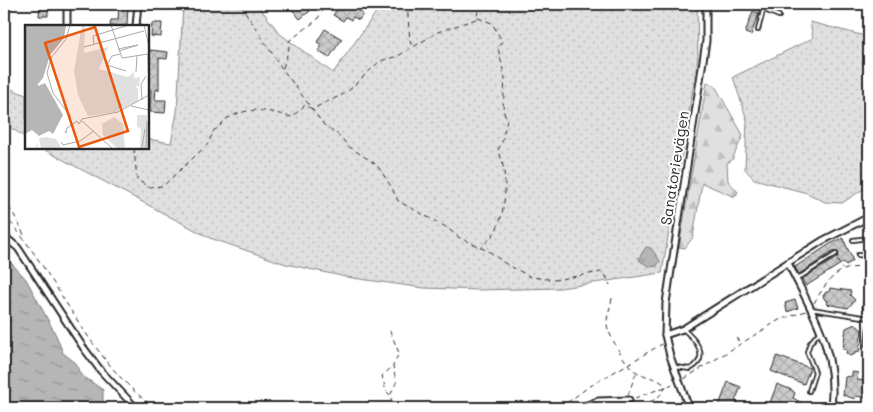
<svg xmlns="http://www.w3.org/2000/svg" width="873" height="412" viewBox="0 0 873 412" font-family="Mali,sans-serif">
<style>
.grass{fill:url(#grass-dots);stroke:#868686}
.forest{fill:url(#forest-firs);stroke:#868686}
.water{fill:url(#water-ripples);stroke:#7e7e7e}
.building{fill:url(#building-cross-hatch);stroke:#2b2b2b}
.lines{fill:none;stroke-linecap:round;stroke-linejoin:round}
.lane-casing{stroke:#2b2b2b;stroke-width:6}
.street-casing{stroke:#2b2b2b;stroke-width:9}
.path{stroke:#2b2b2b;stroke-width:1;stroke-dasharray:5 4;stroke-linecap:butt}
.lane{stroke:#fff;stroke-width:2.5}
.street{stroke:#fff;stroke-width:5}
.labels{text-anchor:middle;stroke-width:4;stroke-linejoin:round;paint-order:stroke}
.street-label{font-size:15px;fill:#2b2b2b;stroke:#fff}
.inset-road{fill:none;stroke:#aaa;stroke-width:1}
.view{fill:#e8590c;fill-opacity:0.15;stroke:#e8590c;stroke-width:2.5}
.inset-edge{fill:none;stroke:#2b2b2b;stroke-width:2.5}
</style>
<defs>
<pattern id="grass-dots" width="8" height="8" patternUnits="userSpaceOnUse" patternTransform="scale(1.25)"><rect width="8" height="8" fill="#e0e0e0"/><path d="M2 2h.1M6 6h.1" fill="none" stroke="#c0c0c0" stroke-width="1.8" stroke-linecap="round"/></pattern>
<pattern id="forest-firs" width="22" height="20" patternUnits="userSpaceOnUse" patternTransform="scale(1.25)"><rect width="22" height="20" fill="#e0e0e0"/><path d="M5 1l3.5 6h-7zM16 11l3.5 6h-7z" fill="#c0c0c0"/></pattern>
<pattern id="water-ripples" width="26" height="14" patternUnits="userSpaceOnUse" patternTransform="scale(1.25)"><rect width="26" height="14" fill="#b6b6b6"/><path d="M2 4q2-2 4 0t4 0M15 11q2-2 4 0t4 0" fill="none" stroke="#949494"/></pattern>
<pattern id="building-cross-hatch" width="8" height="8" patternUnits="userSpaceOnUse" patternTransform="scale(1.25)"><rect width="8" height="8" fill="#cbcbcb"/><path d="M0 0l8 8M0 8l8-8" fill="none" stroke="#aeaeae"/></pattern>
</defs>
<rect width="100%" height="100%" fill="#fff"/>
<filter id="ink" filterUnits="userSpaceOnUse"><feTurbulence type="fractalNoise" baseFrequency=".02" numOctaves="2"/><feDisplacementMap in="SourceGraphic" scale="10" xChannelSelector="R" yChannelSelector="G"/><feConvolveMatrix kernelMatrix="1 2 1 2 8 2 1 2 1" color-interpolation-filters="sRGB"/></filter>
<g filter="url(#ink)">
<g class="grass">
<polygon points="183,4 257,4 280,34 333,73 382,4 697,4 698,58 662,273 560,288 478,290 424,288 346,277 286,264 210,238 41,148 148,148 148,139 171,143 177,112"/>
<polygon points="810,22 869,37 869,190 862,190 842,203 825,202 807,193 754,179 745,169 747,120 733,77 813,38"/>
<polygon points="4,86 26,95 26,138 4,123"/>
</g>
<polygon class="forest" points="707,82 715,86 743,135 732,160 727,163 728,181 738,192 735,197 702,183 693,237 685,248 679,247"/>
<g class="water">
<polygon points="646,247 651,248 660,261 657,266 651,267 640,261 639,258"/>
<polygon points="4,255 26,279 56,335 63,353 76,363 80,374 103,390 103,403 109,408 4,408"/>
</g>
<g class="building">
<polygon points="40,4 48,4 48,16 39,16"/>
<polygon points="119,4 128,4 127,26 110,26 111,20 118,20"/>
<polygon points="297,4 304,4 310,11 300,19 291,8"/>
<polygon points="341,4 348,4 363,14 359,20 353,17 351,20 346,17 343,21 333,15"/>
<polygon points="753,11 759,13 751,35 745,33"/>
<polygon points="152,23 162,23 161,37 151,36"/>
<polygon points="325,29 342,39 329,58 318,51 322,45 317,42"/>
<polygon points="150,50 168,52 167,59 159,58 159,90 156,89 155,100 166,100 165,113 150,112 151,90 148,89 148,78"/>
<polygon points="843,238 853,261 846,265 844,262 806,286 802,279 838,257 839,253 834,251 799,274 795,267 830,244"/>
<polygon points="866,279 869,280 869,310 862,309"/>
<polygon points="830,288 851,291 850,295 855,300 848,308 827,304 828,301 825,300 823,296 826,292 829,292"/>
<polygon points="795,300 798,308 787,312 785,303"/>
<polygon points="855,324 862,330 859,352 855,351 855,354 850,356 846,353 847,350 843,349 846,328"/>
<polygon points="777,356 810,368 804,384 771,371"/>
<polygon points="852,372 858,373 857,380 869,381 869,398 856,396 855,399 843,395 845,377 852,376"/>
<polygon points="728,382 741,387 735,401 738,402 736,408 718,408"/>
<polygon points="777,384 792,390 795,393 793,398 811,408 768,408"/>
</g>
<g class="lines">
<defs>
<g id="lane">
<polyline points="750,4 779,16"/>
<polyline points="758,30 763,11"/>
<polyline points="853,240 869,238"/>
<polyline points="858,255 869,256"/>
<polyline points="797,279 836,254"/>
<polyline points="811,309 869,318"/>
<polyline points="869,327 867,345 869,348"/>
<path d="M 676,367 L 690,369 C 711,358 696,340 683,329"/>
<polyline points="809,391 815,372 807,352 810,343 821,330"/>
<polyline points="832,402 849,408"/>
</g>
<g id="street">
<polyline points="706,4 706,41 666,303 665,335 683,329 822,241 869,217"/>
<polyline points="67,26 67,4"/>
<polyline points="136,26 138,4"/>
<polyline points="4,236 18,248 83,347 101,371 136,408"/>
<path d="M 788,263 C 812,312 838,350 831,408"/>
<polyline points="665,335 670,356 689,408"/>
<polyline points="579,408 598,401 629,400"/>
</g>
</defs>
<use href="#lane" class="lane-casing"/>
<use href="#street" class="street-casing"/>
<g class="path">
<polyline points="240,4 281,67 324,125 340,136 348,146 377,165 392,188 398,201 446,227 460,238 490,252 506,264 531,277 555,280 601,272 605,274 610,285"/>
<polyline points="407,4 410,41 412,47"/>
<path d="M 478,18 L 492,23 L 502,41 L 498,48 L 505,78 L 503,110 L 507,119 L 502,142 L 498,150 C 508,171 507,207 497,228 C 494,236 487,241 482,247"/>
<polyline points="283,68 289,48 289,41 317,20 323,10 321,4"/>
<path d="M 134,148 L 137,180 L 149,187 L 163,186 L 208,144 L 214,130 C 221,128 222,121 228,118 C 253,105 266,111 292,117 L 305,105 L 312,109 L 346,93 L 380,61 L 398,56 L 438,32 L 476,19 L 480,4"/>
<polyline points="4,199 17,220 24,235"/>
<path d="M 4,215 C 59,276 86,358 155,408"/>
<polyline points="837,260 842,269"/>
<path d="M 612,298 C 611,307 606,316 607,325 C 608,334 627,367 635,371 C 646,378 657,377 666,386 C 662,398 645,407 633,405"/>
<path d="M 814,303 C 829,278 838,264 869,268"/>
<path d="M 390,331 L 399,353 L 393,366 C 396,387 400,374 390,396 L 395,408"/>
<polyline points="736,337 740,344"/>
<polyline points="684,379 779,320 806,311"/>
<polyline points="390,395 386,391 382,376 393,366"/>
<polyline points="628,395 636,373"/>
<polyline points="635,398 673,384"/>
<polyline points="560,408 587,388 662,344"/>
</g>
<use href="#lane" class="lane"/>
<use href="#street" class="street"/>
</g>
</g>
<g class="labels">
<g class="street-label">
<text transform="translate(675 168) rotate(-81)" y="5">Sanatorievägen</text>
</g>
</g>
<g transform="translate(25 25)">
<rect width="124" height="124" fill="#fff"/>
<path d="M 57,0 L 60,0 L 59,28 L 83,22 L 74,44 L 103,52 L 109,47 L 109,53 L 115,52 L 114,61 L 110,61 L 113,64 L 113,76 L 90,87 L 63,91 L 53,70 L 49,46 ZM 89,92 L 98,99 L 100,124 L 93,124 L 78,110 L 77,99 Z" fill="#e0e0e0"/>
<path d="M 21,112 L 31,114 L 37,124 L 10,124 L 13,117 L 12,123 L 16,123 L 14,113 Z" fill="#e0e0e0"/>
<path d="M 112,90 L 122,90 L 124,124 L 115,123 L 116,103 L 112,102 Z" fill="#e0e0e0"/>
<path d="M 0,0 L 41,0 L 39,13 L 25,30 L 18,53 L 13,59 L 13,61 L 20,58 L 38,90 L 28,109 L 24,106 L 14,111 L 7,105 L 0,109 Z" fill="#b6b6b6"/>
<path class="inset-road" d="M 45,0 L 41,14 L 26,33 L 22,48 L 28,68 L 46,92M 86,0 L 97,33 L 123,29M 119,0 L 124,21M 69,19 L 68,11 L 104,0M 59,22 L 119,6M 93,24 L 113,20 L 94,26M 95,29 L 87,31 L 82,40 L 101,46M 123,30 L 124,66M 111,47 L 112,31M 117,75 L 116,59 L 121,51M 106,81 L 124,85M 52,96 L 54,99 L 57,94 L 93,87 L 124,70M 57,96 L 88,124M 40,106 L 41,108 L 42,103 L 52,96M 36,117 L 38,120 L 55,116 L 69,106M 117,122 L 120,104M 121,122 L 122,96"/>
<path class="view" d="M 70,2 L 103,106 L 54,122 L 20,18 Z"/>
<rect width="124" height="124" class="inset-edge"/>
</g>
<rect width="873" height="412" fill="none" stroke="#fff" stroke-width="20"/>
<rect x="10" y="10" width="853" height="392" fill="none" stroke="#2b2b2b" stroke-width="2" filter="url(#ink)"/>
</svg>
